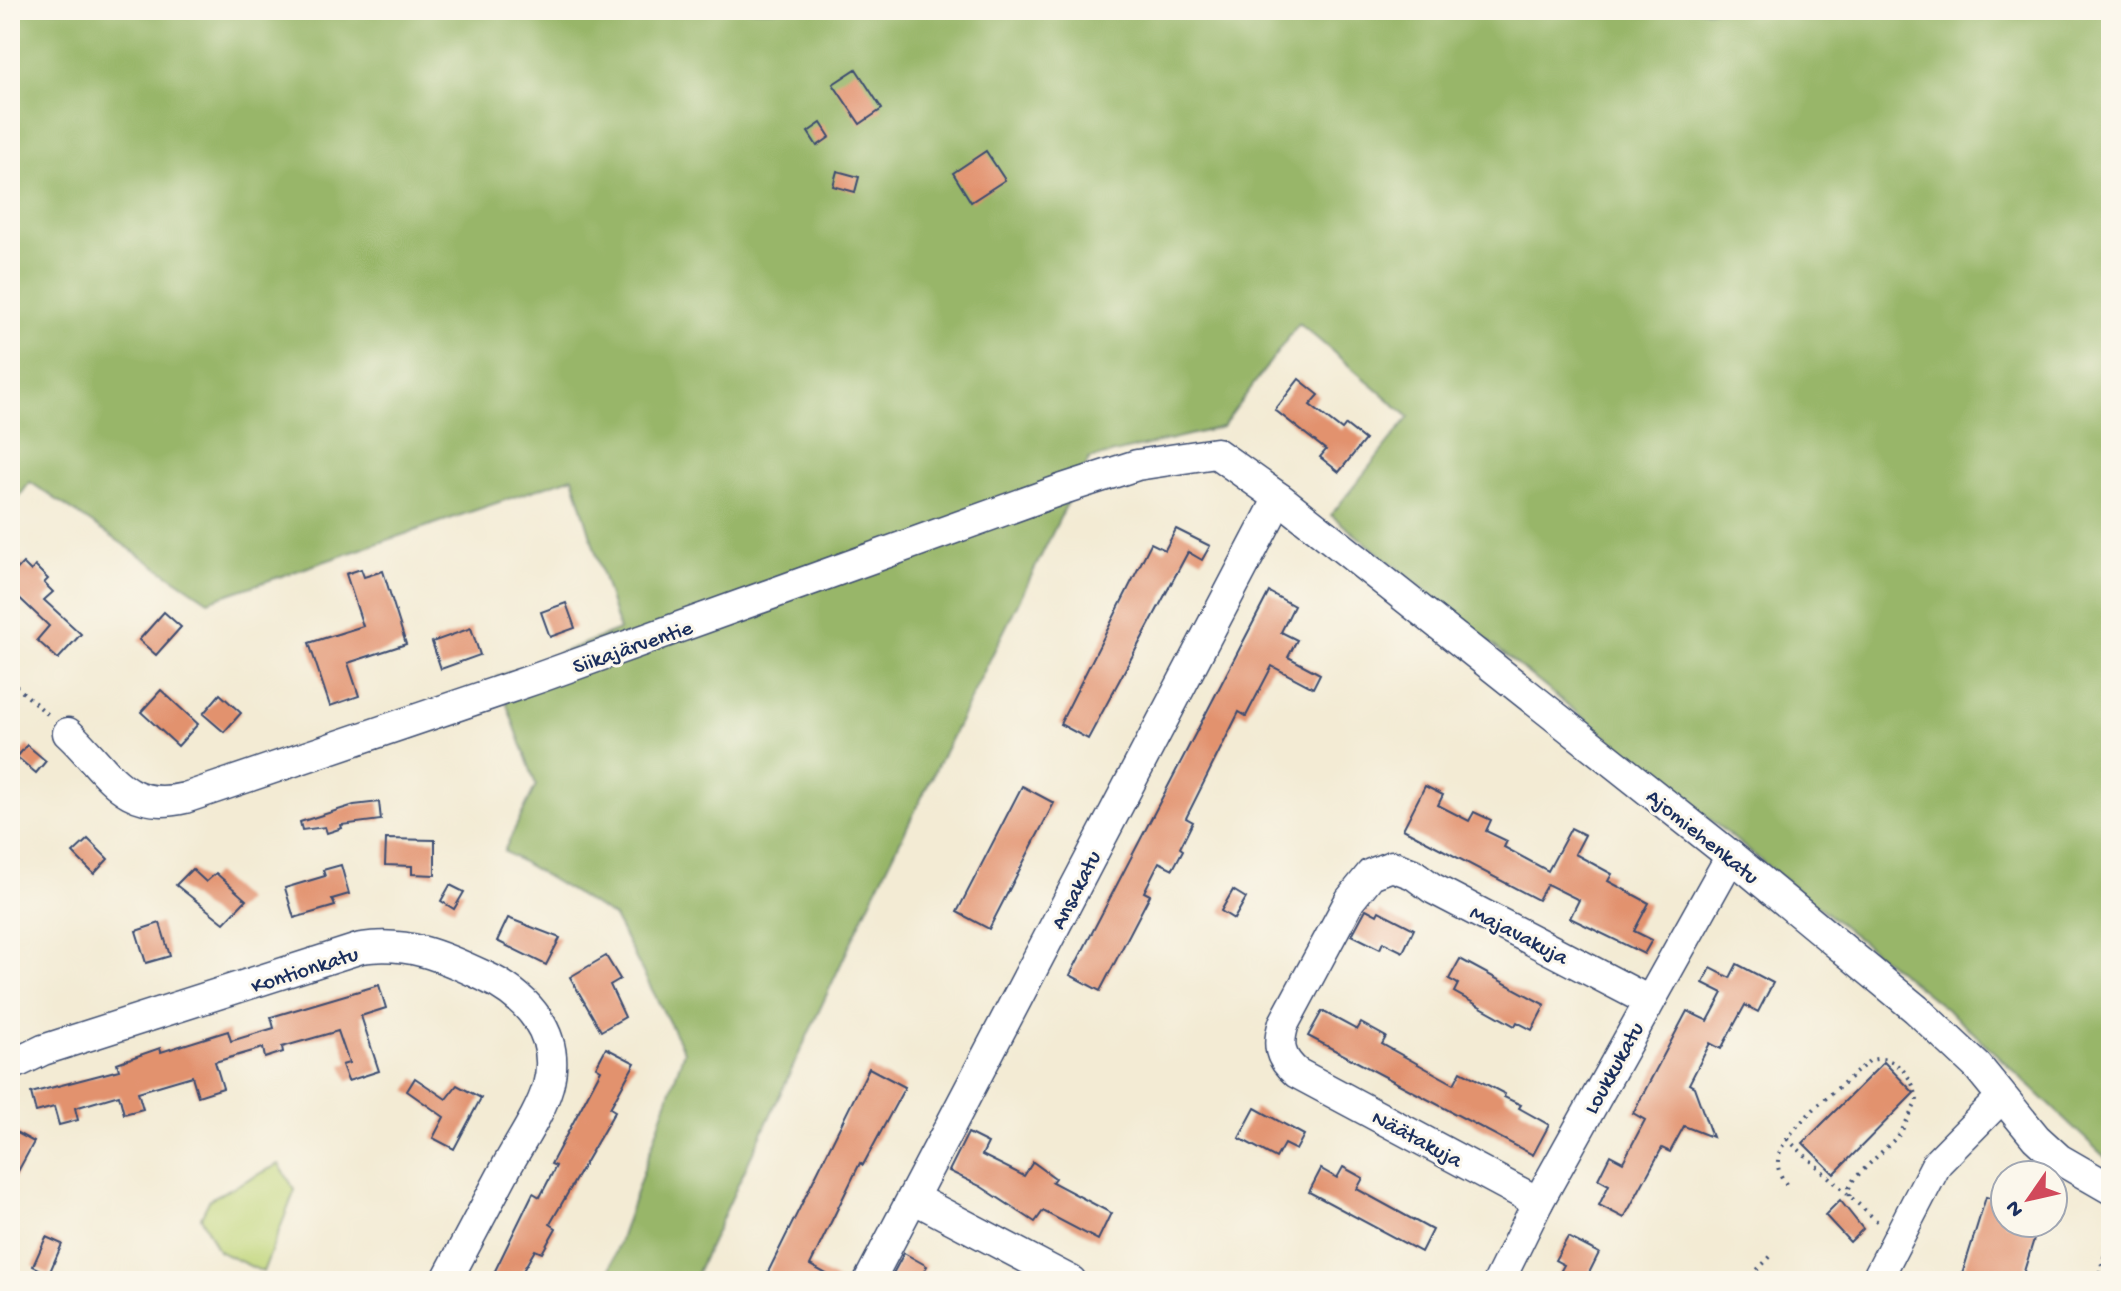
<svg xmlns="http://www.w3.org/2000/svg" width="2121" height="1291" viewBox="0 0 2121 1291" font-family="'Gochi Hand',sans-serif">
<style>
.green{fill:#c0d579;stroke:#6e826c;stroke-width:2}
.forest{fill:#98b669;stroke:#5a7264;stroke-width:2}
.building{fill:#e2926e}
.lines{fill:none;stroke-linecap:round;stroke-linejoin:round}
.minor-casing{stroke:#3b4b70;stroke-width:33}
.path{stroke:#3b4b70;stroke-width:4;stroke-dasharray:2 6;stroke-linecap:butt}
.minor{stroke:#fff;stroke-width:30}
.labels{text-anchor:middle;stroke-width:6;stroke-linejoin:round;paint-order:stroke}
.street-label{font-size:22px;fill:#1b2f5e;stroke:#fbf7ec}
</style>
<rect width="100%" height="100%" fill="#fbf7ec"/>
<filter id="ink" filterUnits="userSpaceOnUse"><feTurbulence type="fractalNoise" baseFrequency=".0125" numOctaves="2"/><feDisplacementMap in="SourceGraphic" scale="16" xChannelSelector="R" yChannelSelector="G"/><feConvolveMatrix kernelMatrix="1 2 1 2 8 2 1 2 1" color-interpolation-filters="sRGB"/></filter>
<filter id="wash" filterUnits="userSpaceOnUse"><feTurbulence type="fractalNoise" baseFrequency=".006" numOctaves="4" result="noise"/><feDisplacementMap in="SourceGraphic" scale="32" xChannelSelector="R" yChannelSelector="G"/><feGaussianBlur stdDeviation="1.8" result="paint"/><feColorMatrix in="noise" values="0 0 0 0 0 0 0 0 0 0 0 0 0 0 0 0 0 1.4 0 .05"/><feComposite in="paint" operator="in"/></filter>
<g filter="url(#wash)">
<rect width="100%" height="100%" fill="#f3ebd4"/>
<polygon class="green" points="279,1164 295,1190 263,1272 218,1251 201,1217 210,1199"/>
<polygon class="forest" points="10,10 2111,10 2111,1163 1962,1022 1331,515 1409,417 1299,323 1222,427 1089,459 868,906 693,1281 606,1281 684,1051 614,917 504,851 536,785 497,677 619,630 573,477 208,601 30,482 10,509"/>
<g id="blocks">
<g class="building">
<polygon points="856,69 882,109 860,124 833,84"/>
<polygon points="821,123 830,137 817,146 808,132"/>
<polygon points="986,151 1005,180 971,202 953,173"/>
<polygon points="837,171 859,177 855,192 833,186"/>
<polygon points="1299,379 1319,395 1310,405 1342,430 1346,425 1365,440 1339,472 1320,457 1326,450 1275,410"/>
<polygon points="1176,529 1210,546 1202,560 1188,552 1088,739 1060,724 1151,543 1165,550"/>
<polygon points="23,563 31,571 35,566 48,579 44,583 53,592 44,600 81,634 58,659 37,640 49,626 10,589 10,577"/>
<polygon points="361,569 364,577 383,571 406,644 348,663 359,696 330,706 309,643 363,626 346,574"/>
<polygon points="1269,592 1294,606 1281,632 1297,640 1288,657 1320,674 1313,688 1272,666 1246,716 1239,712 1186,818 1193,822 1180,848 1183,850 1173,869 1159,862 1144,892 1150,895 1100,991 1070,975"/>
<polygon points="566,603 575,628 550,637 541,612"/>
<polygon points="164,612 181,627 156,655 139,640"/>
<polygon points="471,628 480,655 441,669 432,642"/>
<polygon points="161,690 198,724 178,746 141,712"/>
<polygon points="220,694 241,713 224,732 203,714"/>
<polygon points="27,745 46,761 36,773 17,757"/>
<polygon points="1022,786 1054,803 989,929 957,912"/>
<polygon points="1425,786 1443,795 1438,805 1469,821 1474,812 1491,820 1486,831 1507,841 1504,847 1548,871 1571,828 1585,835 1575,854 1612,874 1608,881 1649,903 1634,931 1652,940 1644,954 1570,918 1579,900 1547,884 1538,900 1403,829"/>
<polygon points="379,802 381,820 341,825 342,828 327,833 325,827 302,830 300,822 354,805"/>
<polygon points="88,839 108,859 94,874 73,853"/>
<polygon points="386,839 435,840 435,875 412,874 412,866 385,865"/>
<polygon points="341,865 349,894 332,899 335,906 294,918 285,888 325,876 323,870"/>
<polygon points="192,869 206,882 216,873 246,900 224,923 176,885"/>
<polygon points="450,885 464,892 454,909 441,901"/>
<polygon points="1233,890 1246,898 1234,919 1221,911"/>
<polygon points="1366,909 1377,915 1379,911 1414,929 1403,952 1383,942 1380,949 1352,935"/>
<polygon points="508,918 560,938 546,965 497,941"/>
<polygon points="160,923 170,956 146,963 136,931"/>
<polygon points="606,956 620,979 610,985 625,1017 601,1031 570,977"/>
<polygon points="1460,959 1545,1005 1532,1030 1517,1022 1515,1026 1454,992 1458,984 1449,979"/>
<polygon points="1737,964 1773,983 1758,1012 1745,1005 1721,1049 1710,1043 1689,1084 1694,1087 1712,1137 1684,1126 1670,1152 1662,1148 1624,1218 1599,1205 1609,1185 1598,1179 1610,1155 1623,1162 1645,1120 1633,1113 1687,1011 1708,1021 1723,993 1703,983 1711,968 1730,978"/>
<polygon points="379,985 386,1008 361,1016 379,1071 348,1081 342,1065 349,1063 338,1031 282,1047 283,1052 265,1058 263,1048 215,1062 223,1088 198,1096 192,1076 138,1092 143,1109 124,1114 119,1095 75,1108 78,1120 59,1125 54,1107 36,1112 31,1093 119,1070 117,1063 160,1048 161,1052 228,1031 231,1041 274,1028 271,1017"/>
<polygon points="1322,1011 1357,1030 1361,1023 1386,1037 1382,1044 1454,1084 1461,1071 1505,1094 1504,1097 1521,1105 1519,1108 1549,1125 1533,1155 1308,1036"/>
<polygon points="606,1048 635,1063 610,1108 615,1111 550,1224 556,1228 542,1253 535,1250 517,1281 490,1281 533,1193 540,1197 556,1166 551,1164 601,1070 596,1067"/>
<polygon points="1884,1062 1914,1093 1834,1174 1803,1143"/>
<polygon points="869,1068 905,1087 863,1165 860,1163 810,1265 839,1281 776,1281 766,1276"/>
<polygon points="415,1078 446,1099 457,1085 481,1098 454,1149 433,1138 444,1117 407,1091"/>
<polygon points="1255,1108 1304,1135 1296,1150 1284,1144 1276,1158 1239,1138"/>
<polygon points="10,1129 34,1142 10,1186"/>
<polygon points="968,1133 988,1143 982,1155 1024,1176 1033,1162 1055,1178 1052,1182 1111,1213 1098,1240 1043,1211 1035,1222 980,1186 949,1171"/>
<polygon points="1343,1167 1363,1178 1357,1189 1432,1230 1421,1252 1309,1192 1321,1169 1337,1178"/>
<polygon points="1986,1197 2005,1203 2005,1223 2039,1223 2021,1281 1992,1274 1990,1281 1960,1281"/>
<polygon points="1840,1200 1863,1229 1850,1242 1825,1215"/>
<polygon points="46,1237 62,1244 49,1274 33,1266"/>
<polygon points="1568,1237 1599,1253 1585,1281 1555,1281 1564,1265 1555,1260"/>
<polygon points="904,1253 927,1266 918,1281 889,1281"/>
</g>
</g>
</g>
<g filter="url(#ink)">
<use href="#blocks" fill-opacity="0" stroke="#3b4b70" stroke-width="2"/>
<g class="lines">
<defs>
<g id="minor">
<path d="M 68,733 C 108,770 123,813 185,798 L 538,678 L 1063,489 L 1137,465 L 1216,453 L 1282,500 L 1731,856 L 1916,1009 L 1978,1067 L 2036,1138 L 2059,1159 L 2111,1189"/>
<path d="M 10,1066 L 43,1050 L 361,948 C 408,941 442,956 484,976 C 527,996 562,1034 548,1086 C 540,1114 520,1142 506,1168 C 486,1205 466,1243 446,1281"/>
<polyline points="913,1198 1071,1281"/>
<path d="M 1538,1202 L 1297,1073 C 1279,1058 1277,1045 1284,1023 L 1350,900 L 1371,874 L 1392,866 L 1413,874 L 1432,888 L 1649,1001"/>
<polyline points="869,1281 1279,498"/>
<polyline points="1499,1281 1538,1202 1731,856"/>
<polyline points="1876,1281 1937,1163 2000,1099"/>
</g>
</defs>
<use href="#minor" class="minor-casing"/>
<g class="path">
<polyline points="10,681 52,718"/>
<polyline points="1787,1139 1879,1223"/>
<path d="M 1786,1184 C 1782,1178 1777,1170 1778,1161 C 1778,1132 1847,1082 1869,1061 C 1893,1051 1915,1078 1917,1101 L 1900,1134 L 1854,1179 L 1849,1188 L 1850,1201"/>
<polyline points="1746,1281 1774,1253"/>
<polyline points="2097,1281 2111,1233"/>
</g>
<use href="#minor" class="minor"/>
</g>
</g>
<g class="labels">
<g class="street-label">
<text transform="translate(632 645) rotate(-19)" y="8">Siikajärventie</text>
<text transform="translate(1704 835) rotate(39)" y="8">Ajomiehenkatu</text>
<text transform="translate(1074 889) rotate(-63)" y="8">Ansakatu</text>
<text transform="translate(1520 933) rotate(27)" y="8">Majavakuja</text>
<text transform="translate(304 968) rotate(-18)" y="8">Kontionkatu</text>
<text transform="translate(1612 1067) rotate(-61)" y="8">Loukkukatu</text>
<text transform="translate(1418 1137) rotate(28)" y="8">Näätakuja</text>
</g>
</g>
<rect width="2121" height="1291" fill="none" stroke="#fbf7ec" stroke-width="40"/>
<g transform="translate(2029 1199) rotate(236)"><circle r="38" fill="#fbf7ec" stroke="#a1a7b3" stroke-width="2"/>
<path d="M0-6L14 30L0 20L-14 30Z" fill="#d1495b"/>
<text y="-12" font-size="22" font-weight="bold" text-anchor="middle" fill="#1b2f5e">N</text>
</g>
</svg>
